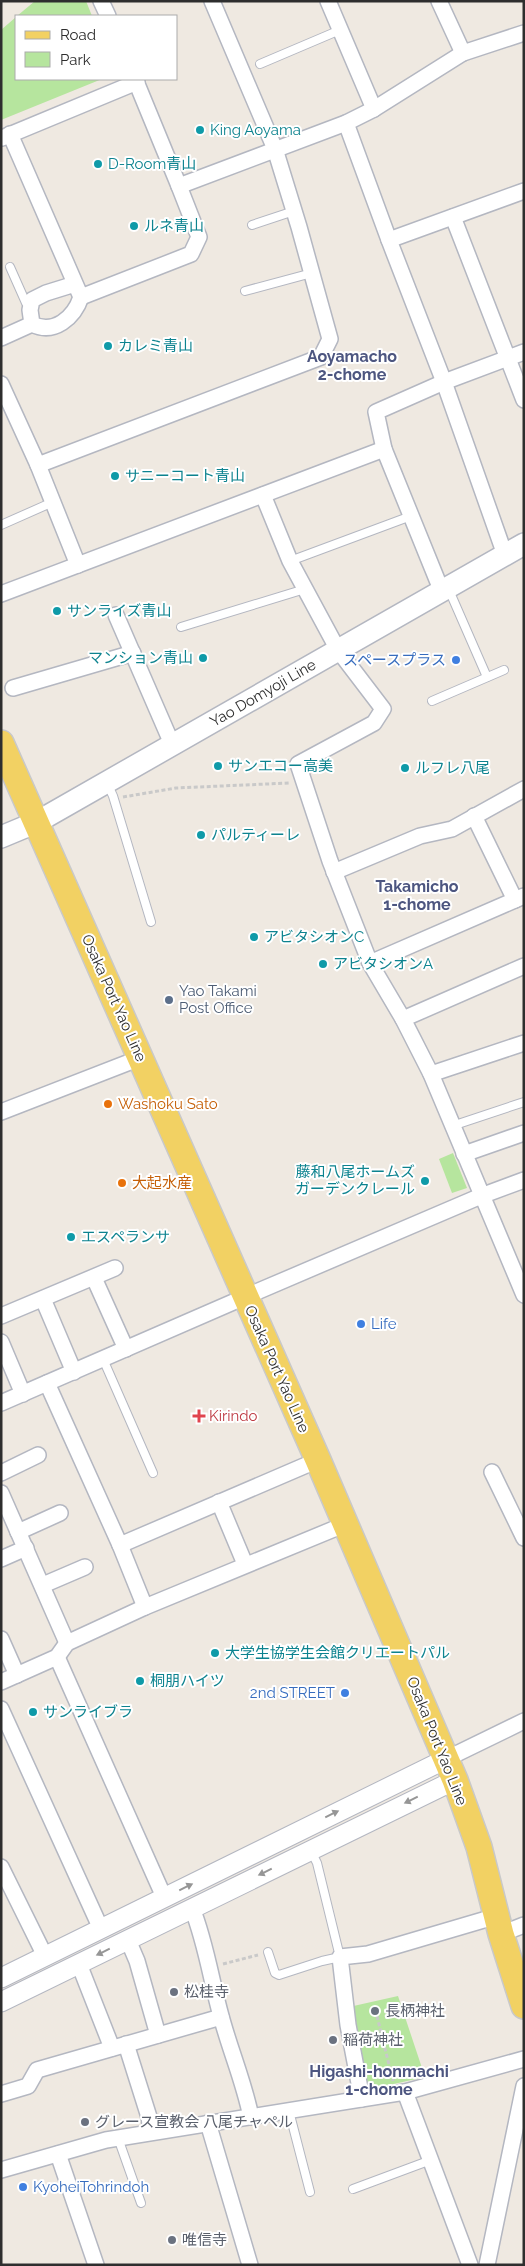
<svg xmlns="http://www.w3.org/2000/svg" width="525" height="2266" viewBox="0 0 525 2266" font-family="Raleway,'Noto Sans JP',sans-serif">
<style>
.green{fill:#b6e59e}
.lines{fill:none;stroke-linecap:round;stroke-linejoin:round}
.service-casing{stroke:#b4b7c1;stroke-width:10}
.minor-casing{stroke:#b4b7c1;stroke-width:18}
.tertiary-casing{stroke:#b4b7c1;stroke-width:21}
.secondary-casing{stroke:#b4b7c1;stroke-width:24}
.primary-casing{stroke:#c9c9c9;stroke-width:28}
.path{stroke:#c9c9c9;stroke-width:3;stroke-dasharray:4 2.5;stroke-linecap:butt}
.service{stroke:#fff;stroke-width:8}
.minor{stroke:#fff;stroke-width:15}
.tertiary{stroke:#fff;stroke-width:19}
.secondary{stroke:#fff;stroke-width:21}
.primary{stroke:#f2d163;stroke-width:25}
.oneway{fill:#969696}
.culture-dot{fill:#0f9aa8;stroke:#fff;stroke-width:2}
.shop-dot{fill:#3f7fe0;stroke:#fff;stroke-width:2}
.service-dot{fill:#5c6f8a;stroke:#fff;stroke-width:2}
.food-dot{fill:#e8710a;stroke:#fff;stroke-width:2}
.health-dot{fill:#e0444e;stroke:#fff;stroke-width:2}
.worship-dot{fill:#6b7280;stroke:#fff;stroke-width:2}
.labels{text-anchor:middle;stroke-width:4;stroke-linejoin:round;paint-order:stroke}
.culture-label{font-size:15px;fill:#0d838f;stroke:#fff;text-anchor:start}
.shop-label{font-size:15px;fill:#366cbe;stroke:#fff;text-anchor:end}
.street-label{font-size:15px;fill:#2e2e2e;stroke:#fff}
.service-label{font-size:15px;fill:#4e5e75;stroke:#fff;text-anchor:start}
.food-label{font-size:15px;fill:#c56008;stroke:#fff;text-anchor:start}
.health-label{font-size:15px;fill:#be3a42;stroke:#fff;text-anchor:start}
.worship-label{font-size:15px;fill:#5b616d;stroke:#fff;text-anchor:start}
.neighbourhood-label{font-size:16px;font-weight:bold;fill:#4d5680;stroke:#fff}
</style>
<rect width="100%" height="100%" fill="#efe9e1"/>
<g class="green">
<polygon points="35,1 86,1 92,16 17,16"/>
<polygon points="16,17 16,79 102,79 1,120 1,30"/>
<polygon points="453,1153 467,1188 452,1193 439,1159"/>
<polygon points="398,1996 425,2077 367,2090 349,2007"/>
</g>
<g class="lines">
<defs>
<g id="service">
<polyline points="260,64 340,30"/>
<polyline points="252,225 294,211"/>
<polyline points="10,267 26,303 30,306"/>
<polyline points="245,291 312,273"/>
<polyline points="1,525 53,502"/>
<polyline points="290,561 411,516"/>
<polyline points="449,590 487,677"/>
<polyline points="181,627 305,589"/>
<polyline points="432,701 504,670"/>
<polyline points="107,783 113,796 151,922"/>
<polyline points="452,1126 524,1102"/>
<polyline points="103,1359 153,1473"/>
<polyline points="268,1952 275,1973 279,1975 322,1961 340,1957 317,1863 311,1851"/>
<polyline points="289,2111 310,2192"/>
<polyline points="118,2138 141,2203"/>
<polyline points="353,2189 431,2160"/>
</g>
<g id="minor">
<polyline points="101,1 108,16"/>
<polyline points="328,1 374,109"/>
<polyline points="439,1 463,53"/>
<polyline points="135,79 179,186 346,123 374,109 463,53 524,33"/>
<polyline points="346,123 389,240 444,382 505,555"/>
<path d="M 10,134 L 81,297 C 74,318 54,335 32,324 L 30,310 L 32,300 L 46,293 L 75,284"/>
<polyline points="2,138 137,82"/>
<polyline points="453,217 524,400"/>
<polyline points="389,240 524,191"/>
<polyline points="81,297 191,254 199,237 179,186"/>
<polyline points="1,338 32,324"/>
<polyline points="1,384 38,465 78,565"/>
<polyline points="38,465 321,357 330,339 299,227 275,149 212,1"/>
<polyline points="263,495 290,561 338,650 383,709 374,723 298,764 330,861 370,963 403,1019 431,1074 524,1295"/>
<polyline points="442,592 384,449 376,412 444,382 524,352"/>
<polyline points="1,594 384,449"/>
<polyline points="116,615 172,744"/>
<polyline points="13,688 133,653"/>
<polyline points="474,816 515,900"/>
<polyline points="334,872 420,836 452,829 524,789"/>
<polyline points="370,963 524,896"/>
<polyline points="403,1019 524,966"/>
<polyline points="431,1074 524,1043"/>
<polyline points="1,1112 140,1058"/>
<polyline points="464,1154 524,1133"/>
<polyline points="94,1278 126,1349"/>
<polyline points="43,1299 74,1372"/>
<polyline points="1,1316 115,1268"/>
<polyline points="1,1342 23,1394"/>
<polyline points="47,1383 120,1545 145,1607"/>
<polyline points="1,1403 261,1290 481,1196 524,1180"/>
<polyline points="492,1472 524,1538"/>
<polyline points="1,1473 38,1455"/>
<polyline points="1,1493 67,1643"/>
<polyline points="219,1502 245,1564"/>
<polyline points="18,1532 60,1513"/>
<polyline points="120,1545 318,1460"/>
<polyline points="1,1559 26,1548"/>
<polyline points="43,1585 85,1567"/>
<polyline points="1,1639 17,1675"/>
<polyline points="57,1657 164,1897"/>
<polyline points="1,1682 57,1657 67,1643 145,1607 346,1524"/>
<polyline points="1,1709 101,1929"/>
<polyline points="446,1759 524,1721"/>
<polyline points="1,1867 45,1956"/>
<path d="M 192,1908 C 206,1943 211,1980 221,2016 C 230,2050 244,2082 251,2117"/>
<polyline points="501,1934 524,1925"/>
<polyline points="128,1940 137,1961 158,2035"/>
<polyline points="79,1964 112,2048"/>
<polyline points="126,2044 149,2117 151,2132"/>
<polyline points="405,2092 470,2265"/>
<polyline points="1,2094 28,2086 37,2070 221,2017"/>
<polyline points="362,2099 348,2025 340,1957 368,1954 497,1916"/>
<polyline points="208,2123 250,2265"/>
<polyline points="58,2154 96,2265"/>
<polyline points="1,2170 106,2140 405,2092 524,2059"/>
<polyline points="487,2265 524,2086"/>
</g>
<g id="tertiary">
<polyline points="1,1978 446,1759"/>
<polyline points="1,2002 455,1780"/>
</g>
<polyline id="secondary" points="1,837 37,822 524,544"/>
<polyline id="primary" points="1,743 318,1460 455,1780 479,1847 501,1934 524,2006"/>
</defs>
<use href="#service" class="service-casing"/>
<use href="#minor" class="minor-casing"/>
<use href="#tertiary" class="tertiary-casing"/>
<use href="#secondary" class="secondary-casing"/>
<use href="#primary" class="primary-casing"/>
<g class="path">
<polyline points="123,797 176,788 289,783"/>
<polyline points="223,1964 258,1955"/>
<polyline points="377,2016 393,2081"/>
</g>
<use href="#service" class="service"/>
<use href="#minor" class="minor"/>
<use href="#tertiary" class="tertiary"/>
<use href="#secondary" class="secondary"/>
<use href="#primary" class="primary"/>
</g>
<defs><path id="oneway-solid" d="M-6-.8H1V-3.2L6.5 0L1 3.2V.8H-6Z" transform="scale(1.25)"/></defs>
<g class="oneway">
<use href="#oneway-solid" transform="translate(411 1800) rotate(154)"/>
<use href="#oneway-solid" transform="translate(332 1814) rotate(-26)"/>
<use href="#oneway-solid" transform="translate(265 1872) rotate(154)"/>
<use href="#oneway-solid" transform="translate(186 1887) rotate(-26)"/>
<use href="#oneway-solid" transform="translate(103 1952) rotate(154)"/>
</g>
<g class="culture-dot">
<circle cx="200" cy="130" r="5"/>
<circle cx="98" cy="164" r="5"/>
<circle cx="134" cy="226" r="5"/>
<circle cx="108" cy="346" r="5"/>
<circle cx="115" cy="476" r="5"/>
<circle cx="57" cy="611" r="5"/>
<circle cx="203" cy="658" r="5"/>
<circle cx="218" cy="766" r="5"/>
<circle cx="405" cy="768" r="5"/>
<circle cx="201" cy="835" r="5"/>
<circle cx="254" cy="937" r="5"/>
<circle cx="323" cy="964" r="5"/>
<circle cx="425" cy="1181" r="5"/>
<circle cx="71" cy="1237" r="5"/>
<circle cx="215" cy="1653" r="5"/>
<circle cx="140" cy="1681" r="5"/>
<circle cx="33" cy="1712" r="5"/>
</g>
<g class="shop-dot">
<circle cx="456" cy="660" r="5"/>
<circle cx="361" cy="1324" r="5"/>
<circle cx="345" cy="1693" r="5"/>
<circle cx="23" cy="2187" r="5"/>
</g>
<circle class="service-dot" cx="169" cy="1000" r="5"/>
<g class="food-dot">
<circle cx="108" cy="1104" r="5"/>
<circle cx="122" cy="1183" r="5"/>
</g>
<path class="health-dot" d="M196.5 1408.5h5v5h5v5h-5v5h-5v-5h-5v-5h5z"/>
<g class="worship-dot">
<circle cx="174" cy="1992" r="5"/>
<circle cx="375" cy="2011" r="5"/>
<circle cx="333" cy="2040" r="5"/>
<circle cx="85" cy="2122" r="5"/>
<circle cx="172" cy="2240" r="5"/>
</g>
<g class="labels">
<g class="culture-label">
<text x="210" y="135">King Aoyama</text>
<text x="108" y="169">D-Room青山</text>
<text x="144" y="231">ルネ青山</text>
<text x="118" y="351">カレミ青山</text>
<text x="125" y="481">サニーコート青山</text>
<text x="67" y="616">サンライズ青山</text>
<text x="193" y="663" text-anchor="end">マンション青山</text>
<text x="228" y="771">サンエコー高美</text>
<text x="415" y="773">ルフレ八尾</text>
<text x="211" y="840">パルティーレ</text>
<text x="264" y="942">アビタシオンC</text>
<text x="333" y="969">アビタシオンA</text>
<text x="415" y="1177" text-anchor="end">藤和八尾ホームズ<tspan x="415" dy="17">ガーデンクレール</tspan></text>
<text x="81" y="1242">エスペランサ</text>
<text x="225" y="1658">大学生協学生会館クリエートパル</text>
<text x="150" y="1686">桐朋ハイツ</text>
<text x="43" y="1717">サンライブラ</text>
</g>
<g class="shop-label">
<text x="446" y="665">スペースプラス</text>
<text x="371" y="1329" text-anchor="start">Life</text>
<text x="335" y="1698">2nd STREET</text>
<text x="33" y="2192" text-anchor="start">KyoheiTohrindoh</text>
</g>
<g class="street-label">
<text transform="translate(263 693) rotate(-30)" y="5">Yao Domyoji Line</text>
<text transform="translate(114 998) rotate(66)" y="5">Osaka Port Yao Line</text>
<text transform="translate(277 1369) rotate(66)" y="5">Osaka Port Yao Line</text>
<text transform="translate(437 1741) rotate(68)" y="5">Osaka Port Yao Line</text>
</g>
<g class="service-label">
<text x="179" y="996">Yao Takami<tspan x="179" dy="17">Post Office</tspan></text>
</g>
<g class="food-label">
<text x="118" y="1109">Washoku Sato</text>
<text x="132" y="1188">大起水産</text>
</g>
<g class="health-label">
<text x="209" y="1421">Kirindo</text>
</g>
<g class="worship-label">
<text x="184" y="1997">松桂寺</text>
<text x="385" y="2016">長柄神社</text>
<text x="343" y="2045">稲荷神社</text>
<text x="95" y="2127">グレース宣教会 八尾チャペル</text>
<text x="182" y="2245">唯信寺</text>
</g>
<g class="neighbourhood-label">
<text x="352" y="362">Aoyamacho<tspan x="352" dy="18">2-chome</tspan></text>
<text x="417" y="892">Takamicho<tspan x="417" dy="18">1-chome</tspan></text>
<text x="379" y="2077">Higashi-honmachi<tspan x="379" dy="18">1-chome</tspan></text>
</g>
</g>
<rect width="525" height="2266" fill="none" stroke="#2e2e2e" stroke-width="5"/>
<rect x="15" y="15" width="162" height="65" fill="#ffffff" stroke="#ababab"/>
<rect x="25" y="31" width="25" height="8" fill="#f2d163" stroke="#ababab"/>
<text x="60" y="40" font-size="15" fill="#2e2e2e">Road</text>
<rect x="25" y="52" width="25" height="15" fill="#b6e59e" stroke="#ababab"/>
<text x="60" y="65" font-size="15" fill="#2e2e2e">Park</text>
</svg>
